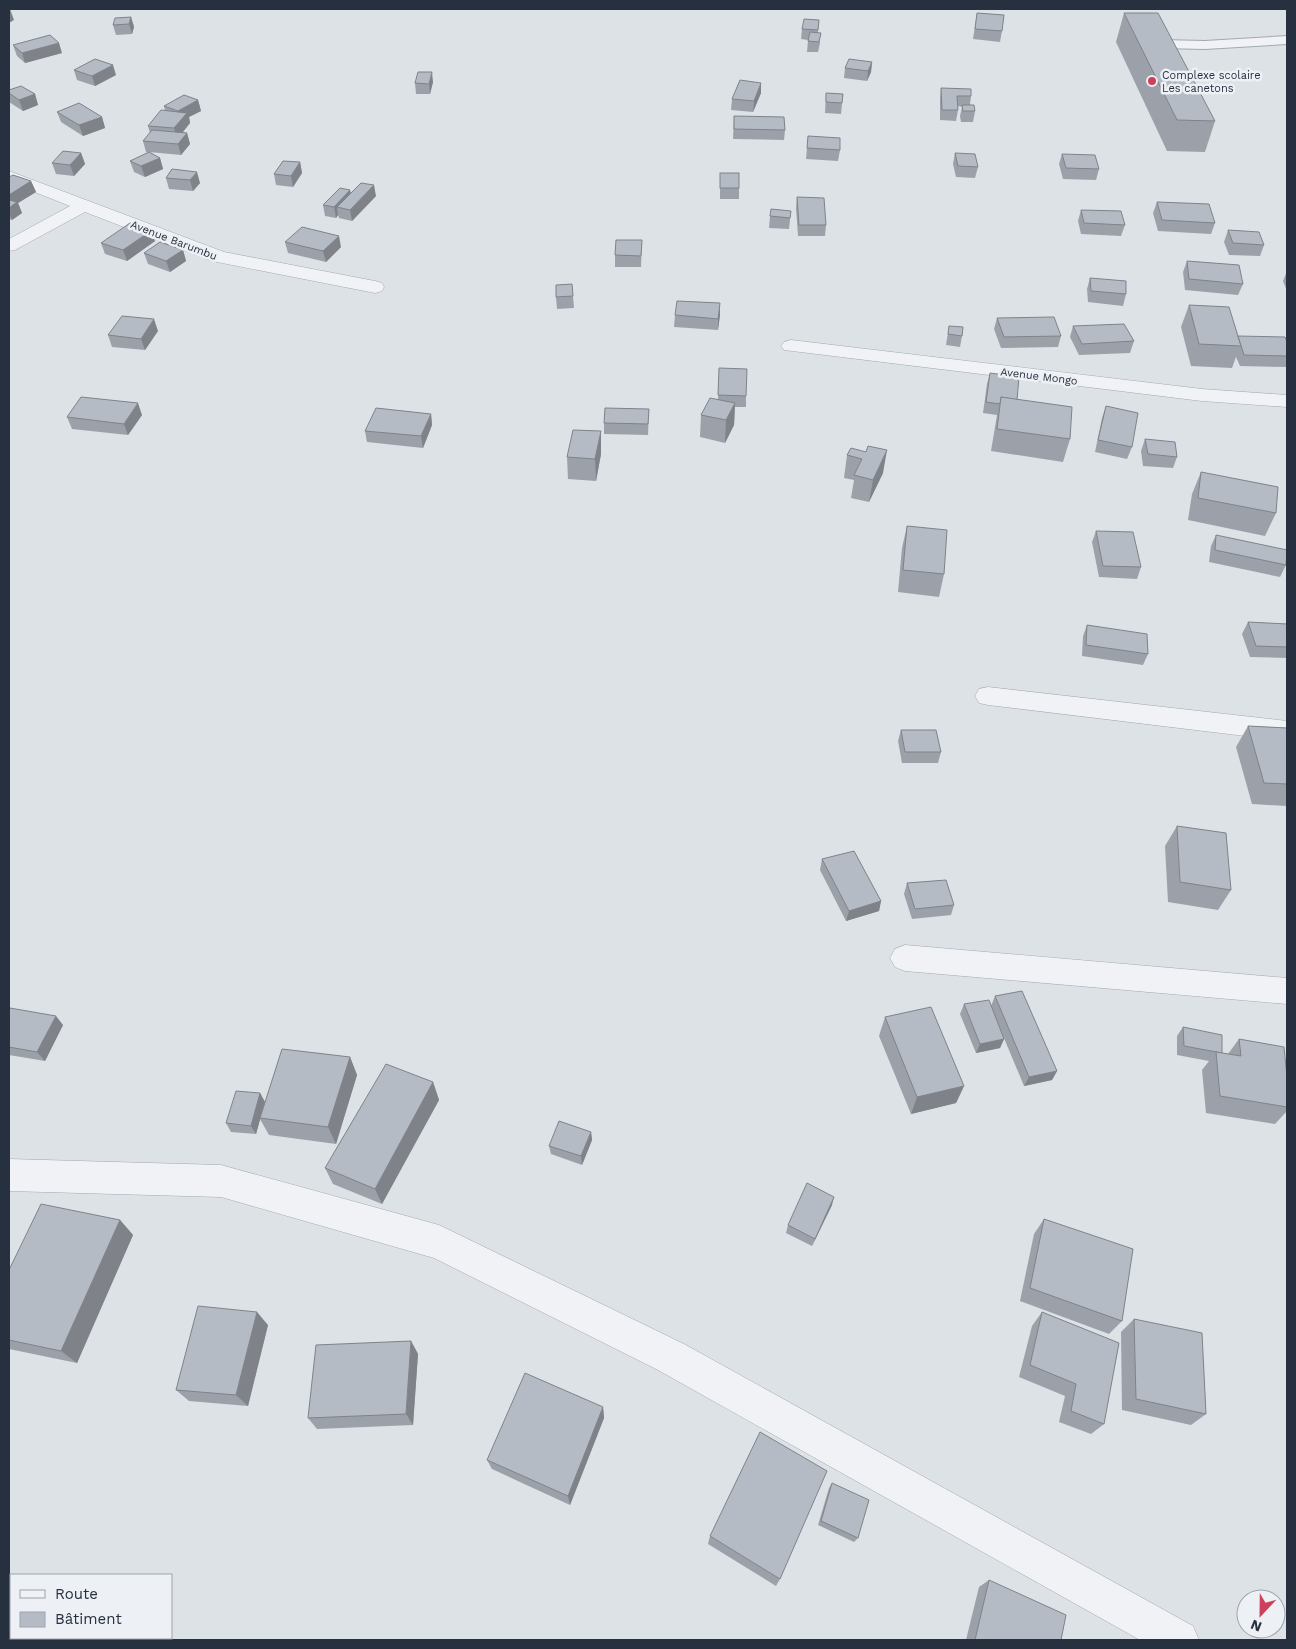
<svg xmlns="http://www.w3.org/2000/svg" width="1296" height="1649" viewBox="0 0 1296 1649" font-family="'Work Sans',sans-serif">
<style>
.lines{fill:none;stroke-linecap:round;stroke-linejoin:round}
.lane-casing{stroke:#a3a9b1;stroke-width:2}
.street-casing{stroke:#a3a9b1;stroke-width:1}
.lane{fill:#f0f2f6;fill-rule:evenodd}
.street{fill:#f0f2f6;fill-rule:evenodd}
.wall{fill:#9ca1a9}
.shaded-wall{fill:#7f8389}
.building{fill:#b5bbc4;stroke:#7f8389}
.poi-dot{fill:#cd415b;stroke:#edf0f5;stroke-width:2}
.labels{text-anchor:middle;stroke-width:5;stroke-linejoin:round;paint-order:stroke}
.far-poi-label{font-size:11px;fill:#27303e;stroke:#edf0f5;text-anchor:start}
.far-street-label{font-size:11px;fill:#27303e;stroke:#edf0f5}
</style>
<rect width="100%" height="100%" fill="#dde2e7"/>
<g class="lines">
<defs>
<polygon id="lane" points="1287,36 1287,44 1205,49 1161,48 1155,44 1161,40 1205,41"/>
<g id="street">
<polygon points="9,171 224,252 375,281 382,283 384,287 382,291 375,293 212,261 85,212 15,250 9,251 9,239 70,206 9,182"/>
<polygon points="791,340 1202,389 1287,395 1287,407 1202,401 784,350 781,346 784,342"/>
<polygon points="988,687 1287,721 1287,741 988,705 979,703 975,696 979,689"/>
<polygon points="905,945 1287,978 1287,1004 905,971 895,967 890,958 895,949"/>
<polygon points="9,1159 221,1165 439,1225 684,1344 1193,1626 1199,1640 1140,1640 658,1370 434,1258 221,1197 9,1191"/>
</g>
</defs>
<use href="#lane" class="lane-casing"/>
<use href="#street" class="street-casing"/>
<use href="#lane" class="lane"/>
<use href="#street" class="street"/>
</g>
<g class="wall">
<polygon points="977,13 1002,31 1000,42 973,39"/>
<polygon points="1124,13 1215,121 1205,152 1167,151 1116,42"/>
<polygon points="131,17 134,27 132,34 116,35 113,25"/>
<polygon points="819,20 818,32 820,43 818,52 807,52 808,40 801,39 802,29"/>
<polygon points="13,45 62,53 25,63 17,56"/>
<polygon points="872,62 871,72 867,81 844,78 845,68"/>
<polygon points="74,70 116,75 95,86 77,80"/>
<polygon points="433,82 430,94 416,94 415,83"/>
<polygon points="941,88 971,96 970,105 975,111 973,122 961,122 960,116 962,107 958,106 958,110 956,121 940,120 940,98"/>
<polygon points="9,90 35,94 38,105 23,111 9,102"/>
<polygon points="761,93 753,112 731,110 732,99"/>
<polygon points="826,93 843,94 841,114 825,113"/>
<polygon points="198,100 201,111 189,117 190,123 183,132 187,133 190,144 181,155 149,152 160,158 163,169 145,177 134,172 130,161 149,152 146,152 143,141 150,133 148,126 165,111 164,106"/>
<polygon points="57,112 102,117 105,128 83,136 61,122"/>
<polygon points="734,116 785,130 784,140 733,139"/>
<polygon points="808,136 840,150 838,161 806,159"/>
<polygon points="81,153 85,164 74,176 56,174 52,163"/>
<polygon points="955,153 978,167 975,178 956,177 953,164"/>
<polygon points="1062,154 1099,169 1096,180 1063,179 1059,164"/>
<polygon points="300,162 302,173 293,187 276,185 274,174"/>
<polygon points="172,169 200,183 193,191 169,189 166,178"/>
<polygon points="720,173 739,188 739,199 720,199"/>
<polygon points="9,177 31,181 36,192 18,203 22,213 12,220 9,219"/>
<polygon points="350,190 351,193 376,196 352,221 339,218 338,215 336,218 325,216 323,205"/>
<polygon points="797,197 826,225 825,236 798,236 796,208"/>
<polygon points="1157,202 1215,223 1211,234 1158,231 1153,213"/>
<polygon points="1081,210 1125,225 1121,236 1081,234 1078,221"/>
<polygon points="791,211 789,229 769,228 770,216"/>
<polygon points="1228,230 1264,245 1260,256 1229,255 1224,242"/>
<polygon points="642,240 641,267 615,267 615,255"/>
<polygon points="155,241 127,261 105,254 101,243"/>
<polygon points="285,242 341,247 326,262 288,253"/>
<polygon points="183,250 186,261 170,272 148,264 144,253"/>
<polygon points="1187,261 1243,284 1238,295 1185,290 1183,272"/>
<polygon points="1287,271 1287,291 1283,281"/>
<polygon points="1090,278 1126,294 1123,306 1088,302 1087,289"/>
<polygon points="572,284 574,308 557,309 556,297"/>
<polygon points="1189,305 1238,336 1287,342 1287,367 1240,366 1236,357 1232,368 1191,366 1181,327"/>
<polygon points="675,315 720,315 718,330 674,327"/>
<polygon points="997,318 1061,336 1058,347 1001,348 994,329"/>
<polygon points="949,326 962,336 960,347 946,345"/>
<polygon points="1073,326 1134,341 1130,353 1079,355 1070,337"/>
<polygon points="158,331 145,350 112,347 108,335"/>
<polygon points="719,368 746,396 746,407 735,407 734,425 725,443 700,437 701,415 718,399"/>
<polygon points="990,373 1017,400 1070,439 1063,462 991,451 997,415 983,413 987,384"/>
<polygon points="1106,406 1132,447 1127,459 1095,452 1102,418"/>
<polygon points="649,409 648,435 604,434 604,423"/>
<polygon points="431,414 432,425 423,448 367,442 365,431"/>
<polygon points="142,415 128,435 72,429 67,417"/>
<polygon points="601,431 601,454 596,481 568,479 567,457"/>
<polygon points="1145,439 1177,457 1173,468 1143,466 1141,451"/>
<polygon points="851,448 883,473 869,502 851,498 854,480 844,478 847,455"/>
<polygon points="1201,472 1276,513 1265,536 1188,520 1192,494"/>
<polygon points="907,526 944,574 939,597 898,592 902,548"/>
<polygon points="1096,531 1141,567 1137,579 1099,577 1092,542"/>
<polygon points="1216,535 1286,565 1280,577 1209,562 1211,546"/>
<polygon points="1248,622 1287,624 1287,658 1250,657 1242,634"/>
<polygon points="1087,625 1148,654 1143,665 1082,656 1083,636"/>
<polygon points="1248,726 1287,728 1287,806 1252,804 1236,747"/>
<polygon points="901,730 941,752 938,763 902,763 898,741"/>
<polygon points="1177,826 1231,890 1218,910 1168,902 1165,846"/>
<polygon points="822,859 881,901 879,911 846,921 820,870"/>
<polygon points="907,883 954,905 951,915 912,919 904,894"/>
<polygon points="995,996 1057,1071 1052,1080 1024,1086 991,1007 1004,1039 1000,1048 976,1053 960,1014 964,1004 991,1006"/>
<polygon points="9,1011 63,1025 45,1061 9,1055"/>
<polygon points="885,1017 964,1086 956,1103 911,1114 879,1036"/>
<polygon points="1183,1027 1222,1053 1228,1054 1239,1039 1287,1077 1287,1111 1275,1124 1206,1113 1202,1070 1209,1061 1177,1055 1177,1036"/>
<polygon points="350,1057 357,1075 336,1144 269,1135 260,1119 256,1134 231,1132 226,1123 260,1093 265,1102"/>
<polygon points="433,1082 439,1100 382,1204 333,1184 325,1168"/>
<polygon points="591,1132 592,1140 582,1165 551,1154 549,1146"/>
<polygon points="832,1205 812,1246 786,1233 788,1225"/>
<polygon points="1044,1219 1122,1321 1109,1334 1020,1301 1034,1234"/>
<polygon points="120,1220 133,1235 77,1363 9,1349 9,1270"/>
<polygon points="1042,1312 1104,1424 1091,1434 1059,1422 1065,1396 1019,1377 1032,1326"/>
<polygon points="1134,1319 1206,1414 1191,1425 1122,1410 1121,1332"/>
<polygon points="268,1325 248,1406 189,1401 176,1390"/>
<polygon points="411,1341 418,1354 413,1425 317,1429 308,1418"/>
<polygon points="603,1407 604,1418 570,1505 492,1469 487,1460"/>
<polygon points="832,1483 858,1538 854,1542 818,1525 829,1488"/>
<polygon points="710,1536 780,1579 776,1586 708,1544"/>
<polygon points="989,1580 1061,1640 966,1640 979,1587"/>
</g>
<g class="shaded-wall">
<polygon points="10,9 14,20 9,23 9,10"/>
<polygon points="131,17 134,27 132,34 129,24"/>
<polygon points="59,43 62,53 25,63 22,53"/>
<polygon points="872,62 871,72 867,81 868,71"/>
<polygon points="113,65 116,75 95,86 92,76"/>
<polygon points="432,72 433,82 430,94 429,84"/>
<polygon points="761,83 761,93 753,112 754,101"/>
<polygon points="35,94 38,105 23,111 19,100"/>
<polygon points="198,100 201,111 189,117 190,123 177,139 174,128 181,120 178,111"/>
<polygon points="102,117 105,128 83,136 79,125"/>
<polygon points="187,133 190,144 181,155 178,144"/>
<polygon points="81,153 85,164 74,176 70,165"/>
<polygon points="160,158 163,169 145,177 141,166"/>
<polygon points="300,162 302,173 293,187 291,176"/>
<polygon points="197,172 200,183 193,191 190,180"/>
<polygon points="31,181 36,192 18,203 22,213 12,220 9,212 9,195"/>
<polygon points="374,185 376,196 352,221 350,210"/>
<polygon points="350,190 352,201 337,207 338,215 336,218 334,207"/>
<polygon points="152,230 155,241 127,261 123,250"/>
<polygon points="339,236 341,247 326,262 323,251"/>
<polygon points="183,250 186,261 170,272 166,261"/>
<polygon points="720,303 720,315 718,330 718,319"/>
<polygon points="154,319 158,331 145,350 141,339"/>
<polygon points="138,403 142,415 128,435 124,424"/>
<polygon points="735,403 734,425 725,443 726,420"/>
<polygon points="431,414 432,425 423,448 421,436"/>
<polygon points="601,431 601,454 596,481 595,459"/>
<polygon points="887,450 883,473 869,502 873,480"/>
<polygon points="881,901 879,911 846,921 849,911"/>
<polygon points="56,1016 63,1025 45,1061 37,1052"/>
<polygon points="1004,1039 1000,1048 976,1053 980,1044"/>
<polygon points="350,1057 357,1075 336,1144 328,1127"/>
<polygon points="1057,1071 1052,1080 1024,1086 1029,1077"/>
<polygon points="433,1082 439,1100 382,1204 375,1189"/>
<polygon points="964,1086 956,1103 911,1114 917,1097"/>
<polygon points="260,1093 265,1102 256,1134 251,1126"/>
<polygon points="591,1132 592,1140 582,1165 581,1156"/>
<polygon points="834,1197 832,1205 812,1246 815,1239"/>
<polygon points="120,1220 133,1235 77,1363 61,1351"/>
<polygon points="257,1312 268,1325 248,1406 236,1395"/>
<polygon points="411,1341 418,1354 413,1425 406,1414"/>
<polygon points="603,1407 604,1418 570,1505 568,1496"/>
</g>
<g class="building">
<polygon points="977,13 1004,15 1002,31 975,29"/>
<polygon points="1124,13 1158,13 1215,121 1177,120"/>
<polygon points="131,17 129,24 113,25 115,18"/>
<polygon points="804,19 819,20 818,30 802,29"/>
<polygon points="810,32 821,33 819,42 808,41"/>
<polygon points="50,35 59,43 22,53 13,45"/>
<polygon points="95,59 113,65 92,76 74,70"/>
<polygon points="849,59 872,62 868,71 845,68"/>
<polygon points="418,72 432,72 429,84 415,83"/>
<polygon points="740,80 761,83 754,101 732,99"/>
<polygon points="21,86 35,94 19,100 9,93 9,90"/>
<polygon points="941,88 971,89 971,96 957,96 958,110 942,110"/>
<polygon points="826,93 843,94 842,103 826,102"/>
<polygon points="184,95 198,100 178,111 164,106"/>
<polygon points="79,103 102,117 79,125 57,112"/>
<polygon points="962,105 974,105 975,111 963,111"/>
<polygon points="161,110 187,113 174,128 148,126"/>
<polygon points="734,116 784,117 785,130 734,129"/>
<polygon points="152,130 187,133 178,144 143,141"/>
<polygon points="808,136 840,138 840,150 807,148"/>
<polygon points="63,151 81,153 70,165 52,163"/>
<polygon points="149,152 160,158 141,166 130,161"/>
<polygon points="955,153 975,154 978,167 958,166"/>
<polygon points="1062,154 1095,155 1099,169 1066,168"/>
<polygon points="283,161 300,162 291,176 274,174"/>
<polygon points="172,169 197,172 190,180 166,178"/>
<rect x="720" y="173" width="19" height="15"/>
<polygon points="13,175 31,181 9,195 9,177"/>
<polygon points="361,183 374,185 350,210 337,207"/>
<polygon points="340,188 350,190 334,207 323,205"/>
<polygon points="797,197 824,198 826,225 799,225"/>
<polygon points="9,200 17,202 9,208"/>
<polygon points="1157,202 1209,204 1215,223 1162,220"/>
<polygon points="771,209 791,211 790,218 770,216"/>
<polygon points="1081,210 1121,211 1125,225 1084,223"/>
<polygon points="130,223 152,230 123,250 101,243"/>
<polygon points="302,227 339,236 323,251 285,242"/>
<polygon points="1228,230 1259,232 1264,245 1233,243"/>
<polygon points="616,240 642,240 641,256 615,255"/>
<polygon points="160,242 183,250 166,261 144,253"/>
<polygon points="1187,261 1239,265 1243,284 1189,279"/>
<polygon points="1090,278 1126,281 1126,294 1091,291"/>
<polygon points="572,284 573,296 556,297 556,285"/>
<polygon points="677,301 720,303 718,319 675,315"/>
<polygon points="1189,305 1229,307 1241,346 1199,344"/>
<polygon points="122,316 154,319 141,339 108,335"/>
<polygon points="1054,317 1061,336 1004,337 997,318"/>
<polygon points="1124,324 1134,341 1082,344 1073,326"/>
<polygon points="949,326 963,327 962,336 948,334"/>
<polygon points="1238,336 1285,337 1287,342 1287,356 1244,355"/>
<polygon points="719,368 747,369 746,396 718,395"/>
<polygon points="990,373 1019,377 1017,400 1001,397 1000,404 986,402"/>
<polygon points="81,397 138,403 124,424 67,417"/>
<polygon points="1001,397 1072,407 1070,439 997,429"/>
<polygon points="710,398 735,403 726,420 701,415"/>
<polygon points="1106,406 1138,413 1132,447 1098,440"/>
<polygon points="376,408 431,414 421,436 365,431"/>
<polygon points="605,408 649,409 648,424 604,423"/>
<polygon points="573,430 601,431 595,459 567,457"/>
<polygon points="1145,439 1175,442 1177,457 1148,454"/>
<polygon points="868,446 887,450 873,480 854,475 862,459 847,455 851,448 866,452"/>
<polygon points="1201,472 1278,487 1276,513 1198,498"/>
<polygon points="907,526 947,530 944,574 903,570"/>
<polygon points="1096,531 1133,532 1141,567 1103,566"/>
<polygon points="1216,535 1287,550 1286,565 1215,550"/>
<polygon points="1248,622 1287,624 1287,647 1256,646"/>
<polygon points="1087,625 1147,634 1148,654 1086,645"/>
<polygon points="1248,726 1287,728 1287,784 1264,783"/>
<polygon points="901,730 936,730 941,752 905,752"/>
<polygon points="1177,826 1226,833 1231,890 1180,882"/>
<polygon points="854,851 881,901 849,911 822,859"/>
<polygon points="946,880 954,905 915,909 907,883"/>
<polygon points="1022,991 1057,1071 1029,1077 995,996"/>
<polygon points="989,1000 1004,1039 980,1044 964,1004"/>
<polygon points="931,1007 964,1086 917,1097 885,1017"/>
<polygon points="10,1008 56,1016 37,1052 9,1047 9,1011"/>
<polygon points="1183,1027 1222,1035 1222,1053 1184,1046"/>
<polygon points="1239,1039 1284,1047 1287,1077 1287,1107 1220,1096 1216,1052 1241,1056"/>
<polygon points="282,1049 350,1057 328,1127 260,1118"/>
<polygon points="386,1064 433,1082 375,1189 325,1168"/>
<polygon points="236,1091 260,1093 251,1126 226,1123"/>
<polygon points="559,1121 591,1132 581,1156 549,1146"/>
<polygon points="807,1183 834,1197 815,1239 788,1225"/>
<polygon points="41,1204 120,1220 61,1351 9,1340 9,1270"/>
<polygon points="1044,1219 1133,1249 1122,1321 1030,1288"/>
<polygon points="198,1306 257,1312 236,1395 176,1390"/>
<polygon points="1042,1312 1119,1343 1104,1424 1071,1411 1076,1384 1030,1365"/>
<polygon points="1134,1319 1202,1333 1206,1414 1136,1399"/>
<polygon points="411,1341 406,1414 308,1418 316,1345"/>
<polygon points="525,1373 603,1407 568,1496 487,1460"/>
<polygon points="760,1432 827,1471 780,1579 710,1536"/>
<polygon points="832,1483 869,1500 858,1538 821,1521"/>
<polygon points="989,1580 1066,1615 1061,1640 975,1640"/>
</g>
<circle class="poi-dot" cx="1152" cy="81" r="5"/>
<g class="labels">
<g class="far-poi-label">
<text x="1162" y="79">Complexe scolaire<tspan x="1162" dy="13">Les canetons</tspan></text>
</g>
<g class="far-street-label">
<text transform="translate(174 240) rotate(21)" y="4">Avenue Barumbu</text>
<text transform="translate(1039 376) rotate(7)" y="4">Avenue Mongo</text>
</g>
</g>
<rect width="1296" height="1649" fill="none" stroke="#27303e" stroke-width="20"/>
<rect x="10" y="1574" width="162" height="65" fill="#edf0f5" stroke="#9ea3ac"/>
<rect x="20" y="1590" width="25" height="8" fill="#f0f2f6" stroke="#9ea3ac"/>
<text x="55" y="1599" font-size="15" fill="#27303e">Route</text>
<rect x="20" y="1612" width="25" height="15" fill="#b5bbc4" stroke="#9ea3ac"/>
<text x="55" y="1624" font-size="15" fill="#27303e">Bâtiment</text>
<g transform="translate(1261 1614) rotate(202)"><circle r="24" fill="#edf0f5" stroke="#9ea3ac"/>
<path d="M0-4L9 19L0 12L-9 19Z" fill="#cd415b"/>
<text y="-8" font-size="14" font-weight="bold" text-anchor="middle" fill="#27303e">N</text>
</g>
</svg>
